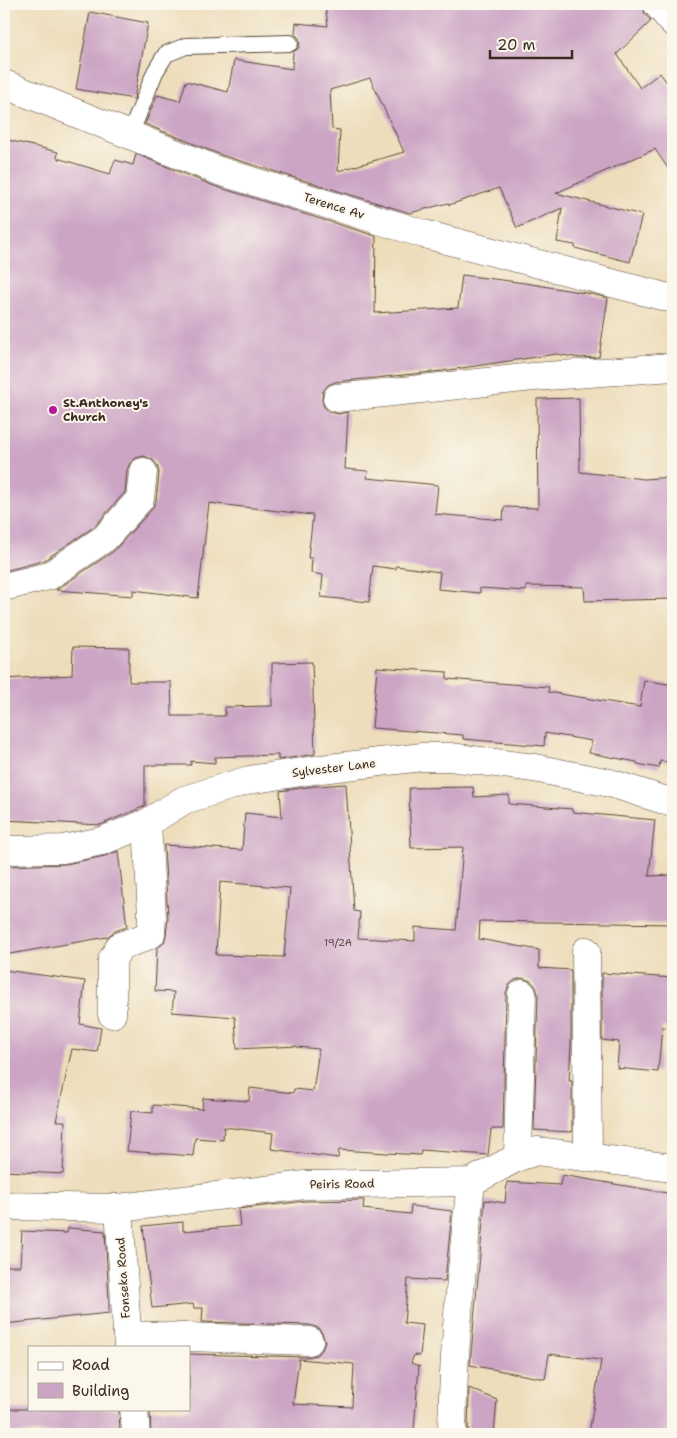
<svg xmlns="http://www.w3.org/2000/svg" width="677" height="1438" viewBox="0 0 677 1438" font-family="'Shantell Sans',sans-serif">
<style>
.building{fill:#cca5c5;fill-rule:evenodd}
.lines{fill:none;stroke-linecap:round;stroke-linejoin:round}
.lane-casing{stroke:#564536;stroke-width:18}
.street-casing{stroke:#564536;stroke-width:29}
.secondary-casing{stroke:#564536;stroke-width:29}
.lane{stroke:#fff;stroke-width:16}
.street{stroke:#fff;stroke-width:28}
.secondary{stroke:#fff;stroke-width:28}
.poi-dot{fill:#b5179e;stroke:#fbf7ec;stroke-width:2}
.labels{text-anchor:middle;stroke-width:4;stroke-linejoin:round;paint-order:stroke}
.number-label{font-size:10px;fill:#5f4948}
.street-label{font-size:12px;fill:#3b2a1e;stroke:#fbf7ec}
.poi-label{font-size:12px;font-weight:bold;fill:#3b2a1e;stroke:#fbf7ec;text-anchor:start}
</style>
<rect width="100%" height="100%" fill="#fbf7ec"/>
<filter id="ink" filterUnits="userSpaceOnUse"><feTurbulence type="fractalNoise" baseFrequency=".02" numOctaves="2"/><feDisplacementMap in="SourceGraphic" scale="10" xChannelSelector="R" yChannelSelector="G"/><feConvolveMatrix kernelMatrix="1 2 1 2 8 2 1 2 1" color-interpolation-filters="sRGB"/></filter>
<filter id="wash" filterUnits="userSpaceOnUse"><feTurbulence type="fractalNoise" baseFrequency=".0096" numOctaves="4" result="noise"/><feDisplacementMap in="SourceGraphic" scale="20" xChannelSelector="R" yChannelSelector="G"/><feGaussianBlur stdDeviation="1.12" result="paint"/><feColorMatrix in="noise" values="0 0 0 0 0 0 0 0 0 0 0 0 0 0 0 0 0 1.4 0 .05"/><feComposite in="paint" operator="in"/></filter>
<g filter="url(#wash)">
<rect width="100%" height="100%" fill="#edddbb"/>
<g id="blocks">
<g class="building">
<path d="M 325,4 L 642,4 L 645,14 L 651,21 L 617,54 L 640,88 L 660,73 L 673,91 L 673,176 L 655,149 L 556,193 L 642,215 L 630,262 L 575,248 L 575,245 L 557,242 L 562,208 L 517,228 L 499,188 L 449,205 L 448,203 L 410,213 L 224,156 L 145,124 L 157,95 L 180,101 L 186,81 L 228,92 L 234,60 L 292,69 L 293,52 L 299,48 L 300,43 L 299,38 L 295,34 L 296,23 L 328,26 ZM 370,78 L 404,152 L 338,171 L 340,130 L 332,129 L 330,90 Z"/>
<polygon points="90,12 148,23 134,99 76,89"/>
<polygon points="4,139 58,152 57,158 110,174 115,160 133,165 136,154 214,186 376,236 375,313 458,308 462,275 525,283 591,294 608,298 599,357 580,358 556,354 442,371 335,382 328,385 323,391 322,400 324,407 330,412 339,414 348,412 345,469 368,471 367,478 438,485 435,514 503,520 504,507 538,508 537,399 579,398 580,472 644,479 673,477 673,599 585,601 584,587 526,586 526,591 480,588 480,593 438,589 440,572 396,566 396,569 373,566 369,602 321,597 323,575 311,573 312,558 308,558 313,515 209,503 198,598 133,590 133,596 56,590 114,551 152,509 156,501 159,473 157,465 153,460 144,456 136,458 130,463 127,470 125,492 95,526 43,561 4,571"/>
<polygon points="73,647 129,648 129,682 171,682 172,716 225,716 225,707 272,706 272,663 312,662 315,754 278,760 278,755 215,757 215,763 191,761 191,765 145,765 145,806 100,825 4,820 4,679 72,675"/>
<polygon points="377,667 447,672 447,679 549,687 548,692 640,707 644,680 673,685 673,763 660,761 659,768 637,764 637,762 589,753 592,741 545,733 544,746 463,739 463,735 372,728"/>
<path d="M 346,784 L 354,911 L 360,912 L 358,938 L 415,941 L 415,927 L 456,930 L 463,847 L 411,848 L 409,788 L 473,787 L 474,797 L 509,795 L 509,804 L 572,809 L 572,812 L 655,820 L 649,876 L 673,875 L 673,924 L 480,921 L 479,939 L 539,950 L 539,968 L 571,970 L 571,1044 L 569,1081 L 572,1081 L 572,1132 L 534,1130 L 538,994 L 536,987 L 531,981 L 522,978 L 515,980 L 509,985 L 506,993 L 503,1129 L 491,1129 L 488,1155 L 421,1150 L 420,1155 L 339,1150 L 338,1158 L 271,1149 L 273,1133 L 224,1127 L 223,1140 L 195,1138 L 193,1156 L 127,1151 L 131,1111 L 153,1113 L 153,1105 L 202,1109 L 203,1098 L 249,1101 L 250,1088 L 293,1093 L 294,1089 L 313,1091 L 319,1049 L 297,1047 L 297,1046 L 237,1049 L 235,1017 L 172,1012 L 174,992 L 155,991 L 157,948 L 164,943 L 166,935 L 168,918 L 164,845 L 242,850 L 245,813 L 282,817 L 280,791 L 315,786 ZM 220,882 L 290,888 L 284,957 L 216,955 Z"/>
<polygon points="118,851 127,927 115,931 107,937 4,955 4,866 66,864 105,856"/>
<polygon points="4,970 85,981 80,1024 101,1028 97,1052 72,1049 56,1121 65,1121 63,1174 4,1171"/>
<polygon points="602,973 673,978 673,1028 662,1027 658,1072 617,1068 619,1042 602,1040"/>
<polygon points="562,1175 673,1194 673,1434 589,1434 601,1360 549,1354 545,1379 470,1365 485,1200 505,1203 507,1182 560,1185"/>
<path d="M 364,1200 L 363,1209 L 410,1214 L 411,1206 L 452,1211 L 445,1281 L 408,1279 L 404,1323 L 423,1325 L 420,1356 L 414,1355 L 411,1363 L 419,1366 L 414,1430 L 412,1430 L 411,1434 L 151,1434 L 150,1409 L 189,1409 L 189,1354 L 308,1357 L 316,1355 L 322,1350 L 325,1341 L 322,1333 L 318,1328 L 310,1325 L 202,1322 L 203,1308 L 194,1308 L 193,1304 L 152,1308 L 143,1226 L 183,1222 L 183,1231 L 240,1226 L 238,1209 L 306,1201 ZM 299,1359 L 354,1364 L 352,1407 L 293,1404 Z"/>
<polygon points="68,1228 105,1231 109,1302 109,1313 4,1324 4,1266 20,1266 22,1231 67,1233"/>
<polygon points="469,1388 497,1400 494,1434 468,1434"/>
<polygon points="4,1409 119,1409 120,1434 85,1434 85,1431 4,1434"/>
</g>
</g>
</g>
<g filter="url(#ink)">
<use href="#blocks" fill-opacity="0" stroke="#564536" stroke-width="1"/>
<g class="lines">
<defs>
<polyline id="lane" points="130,135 155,72 166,54 186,46 290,43"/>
<g id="street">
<polyline points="657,4 673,22"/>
<polyline points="4,84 219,171 424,234 673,299"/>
<polyline points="337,398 533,377 673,367"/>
<polyline points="4,587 49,576 105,538 140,499 143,472"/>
<polyline points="4,850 63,849 102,841 147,823 184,800 249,780 321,769 422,757 450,757 534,768 610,783 673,803"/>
<polyline points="586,951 588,1156"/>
<polyline points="112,1014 112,960 120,946 138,940 151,934 152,917 147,823"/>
<polyline points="518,1157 522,994"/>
<polyline points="119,1208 128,1347"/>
<polyline points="127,1335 309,1341"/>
<polyline points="134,1409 136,1434"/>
<path d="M 452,1434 C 453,1350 462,1266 471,1182"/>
</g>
<polyline id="secondary" points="4,1206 119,1208 305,1185 471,1182 518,1157 537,1151 673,1168"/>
</defs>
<use href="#lane" class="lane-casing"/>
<use href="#street" class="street-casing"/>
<use href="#secondary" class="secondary-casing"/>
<use href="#lane" class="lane"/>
<use href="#street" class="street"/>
<use href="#secondary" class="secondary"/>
</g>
</g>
<circle class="poi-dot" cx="53" cy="410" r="5"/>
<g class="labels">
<g class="number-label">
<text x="338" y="946">19/2A</text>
</g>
<g class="street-label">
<text transform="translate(334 206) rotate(17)" y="4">Terence Av</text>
<text transform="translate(334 768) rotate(-7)" y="4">Sylvester Lane</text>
<text transform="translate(342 1184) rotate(-1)" y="4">Peiris Road</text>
<text transform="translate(123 1278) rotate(-94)" y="4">Fonseka Road</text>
</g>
<g class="poi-label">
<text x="63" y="407">St.Anthoney's<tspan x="63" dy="14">Church</tspan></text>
</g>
</g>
<rect width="677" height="1438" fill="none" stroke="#fbf7ec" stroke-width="20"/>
<rect x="28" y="1346" width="162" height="65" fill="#fbf7ec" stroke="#aea59a"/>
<rect x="38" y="1362" width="25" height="8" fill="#ffffff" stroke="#aea59a"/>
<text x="72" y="1370" font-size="15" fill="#3b2a1e">Road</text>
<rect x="38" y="1383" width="25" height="15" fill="#cca5c5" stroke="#aea59a"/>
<text x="72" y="1396" font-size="15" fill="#3b2a1e">Building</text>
<path d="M490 50v8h82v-8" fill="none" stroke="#3b2a1e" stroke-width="2.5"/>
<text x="497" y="50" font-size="15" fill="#3b2a1e" stroke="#fbf7ec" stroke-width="4" paint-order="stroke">20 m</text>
</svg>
